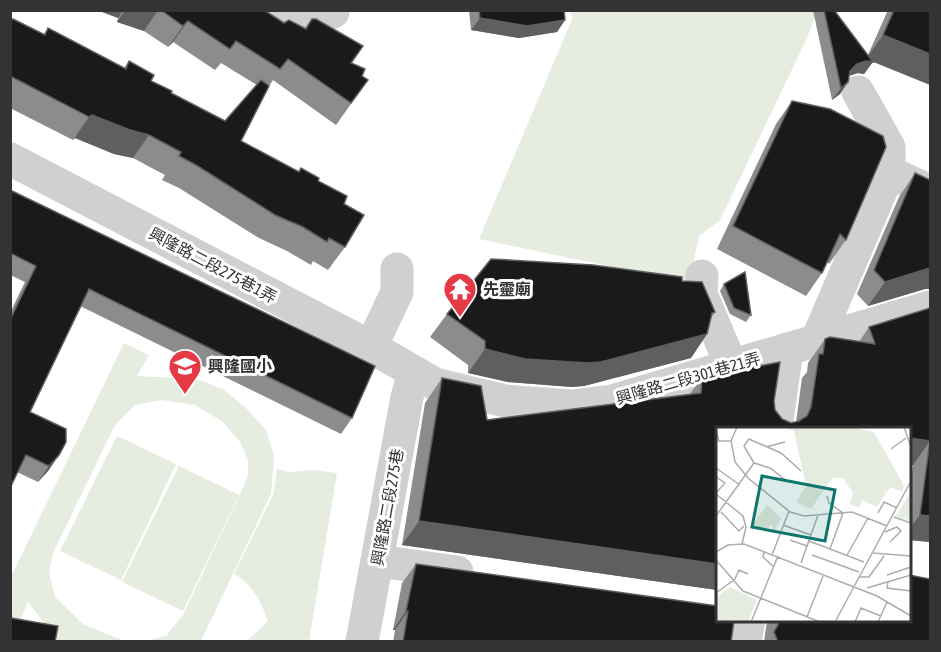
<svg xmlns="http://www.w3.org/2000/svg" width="941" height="652" viewBox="0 0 941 652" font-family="'Asap Condensed','Noto Sans TC',sans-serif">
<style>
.green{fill:#e6ecdf}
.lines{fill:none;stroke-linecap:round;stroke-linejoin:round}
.minor{stroke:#d0d0d0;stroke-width:33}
.wall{fill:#8c8c8c}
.shaded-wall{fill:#5f5f5f}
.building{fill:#1a1a1a;stroke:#5f5f5f;stroke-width:1.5}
.labels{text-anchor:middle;stroke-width:6;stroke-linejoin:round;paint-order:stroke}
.street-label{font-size:16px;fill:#333;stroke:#fff}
.poi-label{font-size:16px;font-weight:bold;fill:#333;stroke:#fff;text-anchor:start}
.inset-road{fill:none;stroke:#adadad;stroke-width:1.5}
.view{fill:#0f766e;fill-opacity:0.15;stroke:#0f766e;stroke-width:3}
.inset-edge{fill:none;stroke:#333;stroke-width:3}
</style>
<rect width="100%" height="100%" fill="#fff"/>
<g class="green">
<polygon points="569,11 817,11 807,38 720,220 699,236 689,283 479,239 573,17"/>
<polygon points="124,343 149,355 137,376 197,379 224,390 247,409 266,430 274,456 271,494 201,641 127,641 150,640 166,636 183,615 242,490 248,475 248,460 240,442 223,422 195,405 162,400 135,405 115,425 53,553 49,572 55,597 83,624 124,641 58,641 28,602 14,635 11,634 10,579"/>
<polygon points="117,436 176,464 121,580 60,551"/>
<polygon points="179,466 239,495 183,611 122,582"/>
<path d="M 277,469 L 289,472 L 313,470 L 337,473 L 309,641 L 247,641 L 268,621 C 261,602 252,583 234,574 L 273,495 Z"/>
</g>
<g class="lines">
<g class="minor">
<polyline points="285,10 301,22 333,12"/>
<polyline points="858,92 889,147 889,172 930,191"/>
<polyline points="10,159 371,347 435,384 505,401 572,406 612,401 930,307"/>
<polyline points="702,276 701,294 731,365"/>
<polyline points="817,340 889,172"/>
<polyline points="371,347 397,292 397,269"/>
<polyline points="776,428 787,349"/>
<polyline points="378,561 457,572"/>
<polyline points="362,642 407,397 414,373"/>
<polyline points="745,642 749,620"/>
</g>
</g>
<g class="wall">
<polygon points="97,10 264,10 284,23 305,28 312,19 362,76 368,80 336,125 273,80 269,86 241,141 298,172 318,181 344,204 345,247 328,270 313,261 311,265 287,251 259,238 179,188 162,180 165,175 133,158 114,154 75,138 73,140 10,108 10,22 13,19 43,35 48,28 124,68 129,61 151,81 171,93 225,121 257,85 221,63 215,70 173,42 168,47 144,31 117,22 118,18"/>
<polygon points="469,10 564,10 565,20 557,32 519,38 471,30"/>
<polygon points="813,10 834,10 868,55 888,10 930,10 872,61 864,74 858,73 849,76 848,82 840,94 832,100"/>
<polygon points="792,101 846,240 829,264 827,262 822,273 806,296 717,249 776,124"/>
<polygon points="915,173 930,180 930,289 925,289 868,306 857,294 899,197"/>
<polygon points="10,190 352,418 341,434 80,306 30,412 59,455 48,471 38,482 17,472 10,488 10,313 25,282 10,275"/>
<polygon points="682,281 715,312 711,318 707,334 691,358 584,386 572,387 508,382 468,373 468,365 430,337 447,314"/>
<polygon points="724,284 751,315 746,322 730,314 720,291"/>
<polygon points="930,308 930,542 909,540 909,490 913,465 909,465 909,429 717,429 717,590 402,545 425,403 442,378 487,420 690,394 702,377 774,401 775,410 782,419 791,423 796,422 802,378 807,372 808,363 825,339 859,342 869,327"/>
<polygon points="416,564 731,642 393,642 395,630 393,630 402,583"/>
<polygon points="767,621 909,621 930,642 764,642"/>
</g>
<g class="shaded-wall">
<polygon points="97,10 123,10 118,18"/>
<polygon points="125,10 158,10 144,31 117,22"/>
<polygon points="480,18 565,20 557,32 519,38 471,30"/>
<polygon points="188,21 173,42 168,47 183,26"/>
<polygon points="883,35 930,54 930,85 866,59"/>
<polygon points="866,61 873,62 864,74 858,73 848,76 850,71 857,64"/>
<polygon points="848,82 840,94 832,100 841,88"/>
<polygon points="92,115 149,135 133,158 114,154 75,138 73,140 89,117"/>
<polygon points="930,268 930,289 925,289 868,306 885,282"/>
<polygon points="707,334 691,358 584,386 572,387 508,382 468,373 485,349"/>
<polygon points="909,438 930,441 913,465 909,465"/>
<polygon points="59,455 48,471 38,482 49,466"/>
<polygon points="920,515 930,516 930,542 909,540 909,529"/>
<polygon points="419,521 717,564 717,590 402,545"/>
<polygon points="406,611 408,611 395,630 393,630"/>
</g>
<g class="building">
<polygon points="161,10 264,10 284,23 289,20 306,29 312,19 316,19 363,46 351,63 365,69 362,76 368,80 351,103 288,59 280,69 236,41 230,49 188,21 183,26"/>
<polygon points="479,10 564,10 565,20 527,26 480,18"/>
<polygon points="824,10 834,10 873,62 866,61 857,64 850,71 848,82 841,88"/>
<polygon points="894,10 930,10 930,54 883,35"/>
<polygon points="13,19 45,35 48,28 126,69 129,61 154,75 151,81 172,91 171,93 225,121 261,80 269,86 241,141 299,172 301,168 319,178 318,181 347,196 344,204 364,215 345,247 329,238 327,242 303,227 275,215 196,165 179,156 181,152 149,135 130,130 92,115 89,117 10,76 10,22"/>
<polygon points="792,101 830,109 883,136 886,147 846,240 840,234 822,273 733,226"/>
<polygon points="915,173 930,180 930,268 885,282 874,270"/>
<polygon points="10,190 375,366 352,418 89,289 30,412 66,429 66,442 59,455 49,466 26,455 10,488 10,320 36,266 10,253"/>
<polygon points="491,259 593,265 682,277 682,281 702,282 715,312 712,313 707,334 601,362 588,363 525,359 485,349 485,341 447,314"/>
<polygon points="745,272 751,315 734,308 724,284"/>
<polygon points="930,308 930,516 920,515 930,441 909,438 909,429 717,429 717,564 419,521 442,378 481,386 487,420 701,393 702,377 780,362 774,401 775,410 782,419 791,423 799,421 807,416 811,407 819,354 823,354 825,339 830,337 875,344 869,327"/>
<polygon points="416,564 717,606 717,621 734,621 731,642 403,642 408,611 406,611"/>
<polygon points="909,575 930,579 930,642 778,642 774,632 780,621 909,621"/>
<polygon points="11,618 58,626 55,642 10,642"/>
</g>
<defs>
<symbol id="temple-pin" viewBox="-11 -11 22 30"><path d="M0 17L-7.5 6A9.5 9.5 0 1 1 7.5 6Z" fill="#e63946" stroke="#fff"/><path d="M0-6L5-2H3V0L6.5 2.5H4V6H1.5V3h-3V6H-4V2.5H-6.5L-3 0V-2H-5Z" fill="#fff"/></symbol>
<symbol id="school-pin" viewBox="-11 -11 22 30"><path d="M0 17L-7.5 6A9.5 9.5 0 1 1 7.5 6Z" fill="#e63946" stroke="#fff"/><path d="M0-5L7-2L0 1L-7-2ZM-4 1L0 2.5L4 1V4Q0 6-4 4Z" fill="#fff"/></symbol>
</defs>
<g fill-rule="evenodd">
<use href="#temple-pin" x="441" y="270" width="38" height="52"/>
<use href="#school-pin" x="166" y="347" width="38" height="52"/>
</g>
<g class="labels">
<g class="street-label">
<text transform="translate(213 265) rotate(28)" y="6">興隆路二段275巷1弄</text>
<text transform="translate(688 378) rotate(-16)" y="6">興隆路二段301巷21弄</text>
<text transform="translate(387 507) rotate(-80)" y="6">興隆路二段275巷</text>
</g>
<g class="poi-label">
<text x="483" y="295">先靈廟</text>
<text x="208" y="372">興隆國小</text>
</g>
</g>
<g transform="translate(716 427)">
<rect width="195" height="195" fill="#fff"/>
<path d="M 67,0 L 133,0 L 158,5 L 188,59 L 186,65 L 174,60 L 161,80 L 146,73 L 143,81 L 134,77 L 137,66 L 127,51 L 116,51 L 95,82 L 80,75 L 90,59 L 78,4 ZM 195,64 L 195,94 L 180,89 ZM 51,78 L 65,91 L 57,107 L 56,97 L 49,103 L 36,98 ZM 14,160 L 41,173 L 32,195 L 0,195 L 0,170 Z" fill="#e6ecdf"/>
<path class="inset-road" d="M 21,0 L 15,14 L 19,35 L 32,51 L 74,85 L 88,89 L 136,85 L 171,99M 188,0 L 195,20M 0,4 L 3,14 L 15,14M 50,20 L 69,15M 175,22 L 190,11M 38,36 L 28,19 L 33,12 L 65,26 L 85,44M 0,41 L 24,58M 0,50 L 9,56 L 0,66M 0,67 L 27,89 L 30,100 L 26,117M 111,69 L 113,76 L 127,86 L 114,122M 5,85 L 23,104 L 28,99M 162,86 L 168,75 L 181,81M 0,89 L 38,36 L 54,41 L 72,55M 178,90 L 195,96M 67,98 L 95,108M 169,105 L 181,100 L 185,104 L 174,115M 74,113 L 91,119M 93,114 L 148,135M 0,125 L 12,118 L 28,117 L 161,169 L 195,189M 48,125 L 47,130 L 58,140M 157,126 L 195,129M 56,128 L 73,84M 96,128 L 143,145M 131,128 L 152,91M 0,133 L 27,164 L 104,195M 85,136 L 102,88M 171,148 L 195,140M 143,150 L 153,150 L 168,129M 172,155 L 171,161 L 195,164M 151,161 L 195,148M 0,166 L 19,152 L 23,143 L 32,147M 91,190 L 107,149M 35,195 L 62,129M 119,195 L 195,54M 139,195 L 145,181 L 165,189M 162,195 L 171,175"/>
<path class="view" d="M 46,49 L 119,63 L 109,114 L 36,100 Z"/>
<rect width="195" height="195" class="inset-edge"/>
</g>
<rect width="941" height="652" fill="none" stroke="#333333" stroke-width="24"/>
</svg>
